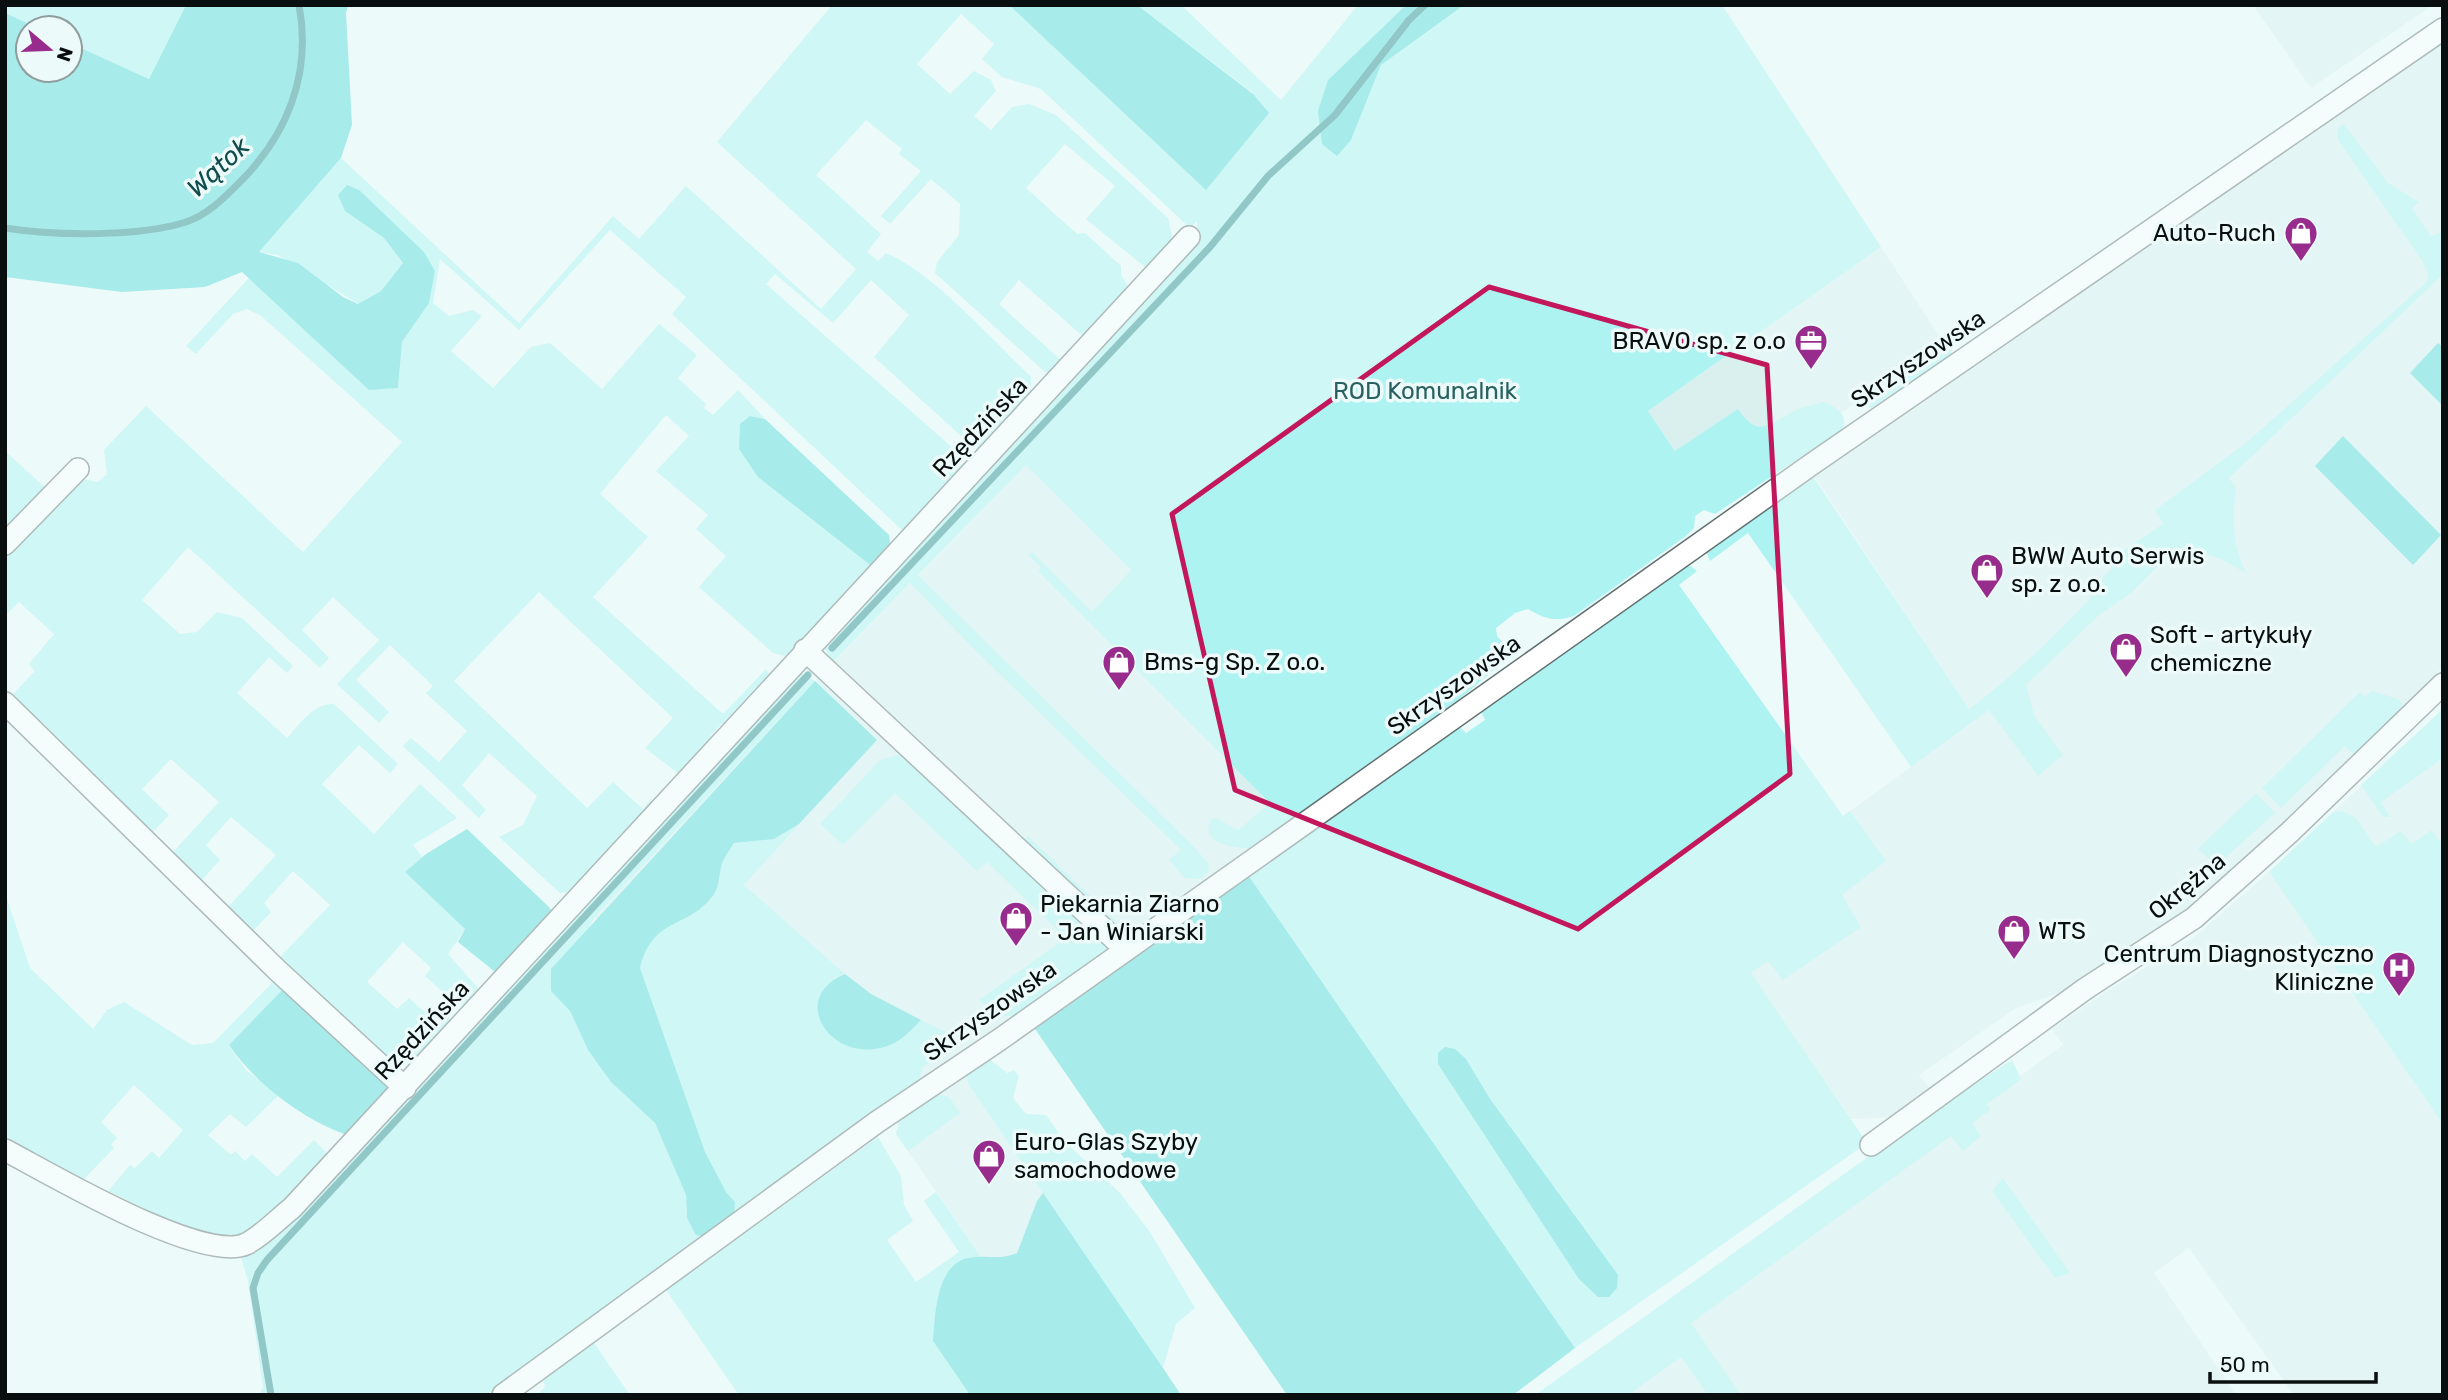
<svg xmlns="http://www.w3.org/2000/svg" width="2448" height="1400" viewBox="0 0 2448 1400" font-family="Rubik,sans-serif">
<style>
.built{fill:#d9f0ef}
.green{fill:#acf3f1}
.forest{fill:#53dad8}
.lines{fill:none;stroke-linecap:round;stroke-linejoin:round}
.stream{stroke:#248b8a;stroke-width:7}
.street-casing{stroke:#647070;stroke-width:24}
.street{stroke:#fff;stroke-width:21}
.marked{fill:none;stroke:#c2185b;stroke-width:5;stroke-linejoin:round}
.labels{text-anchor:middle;stroke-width:7;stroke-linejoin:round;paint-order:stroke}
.poi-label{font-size:24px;fill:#090e0e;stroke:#ecfafa;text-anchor:start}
.street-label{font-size:24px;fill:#090e0e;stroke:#ecfafa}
.park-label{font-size:24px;fill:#296160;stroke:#ecfafa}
.water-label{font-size:26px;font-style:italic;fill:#114d4c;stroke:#ecfafa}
</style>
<rect width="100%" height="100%" fill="#ecfafa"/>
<g class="built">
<polygon points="2253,5 2433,5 2311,88"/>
<polygon points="2443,42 2443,667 2344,772 2212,894 2074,988 2016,1008 1919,1075 1930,1089 1891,1117 1851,1119 1709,913 1976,720 1815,477"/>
<polygon points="1881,247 1943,342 1711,504 1648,411"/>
<polygon points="1027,464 1131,570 1092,612 1293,817 716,1232 595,917 815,681"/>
<polygon points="2443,709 2443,1395 2294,1395 2189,1248 2154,1273 2236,1395 1578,1395 2063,1045 2052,1029 2104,993 2193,938 2269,872"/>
<polygon points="966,1074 968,1084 1076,1241 1005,1291 896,1134 899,1122"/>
</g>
<g class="green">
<polygon points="5,5 186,5 149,79 70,43 70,28 38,28 5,13"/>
<path d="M 832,5 L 1009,5 L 1206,189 L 1253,93 L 1137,5 L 1181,5 L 1281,100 L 1358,5 L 1406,5 L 1328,80 L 1351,140 L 1381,65 L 1464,5 L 1722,5 L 1881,247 L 1648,411 L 1675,451 L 1738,409 C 1759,441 1771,422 1796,410 C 1804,406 1815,405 1824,402 C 1838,409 1849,414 1842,430 L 1715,514 L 1704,510 L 1695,516 L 1694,528 L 1686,536 L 1574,616 C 1556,622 1544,619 1528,609 L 1515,613 L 1496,628 L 1497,636 L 1511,652 L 1505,660 L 1461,698 L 1250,848 C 1233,849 1199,843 1211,819 L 1216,818 L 1238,830 L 1270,803 L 1038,571 L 1041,567 L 1028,555 L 1031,551 L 1092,612 L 1131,570 L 1026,465 L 918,575 L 1195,848 L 1208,863 L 1209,871 L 1200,879 L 1185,878 L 1169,860 L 1181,850 L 976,651 L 910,583 L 832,663 L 824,647 L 834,631 L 1197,238 L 1197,221 L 1190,228 L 1041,89 L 1002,77 L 982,59 L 994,44 L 961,14 L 917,64 L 950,94 L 974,71 L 991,80 L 996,91 L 974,116 L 991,130 L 1012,107 L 1029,104 L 1056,115 L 1168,218 L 1174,246 L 1151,272 L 1086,219 L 1115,186 L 1065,144 L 1026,188 L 1077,234 L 1085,233 L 1121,266 L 1121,275 L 1132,292 L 1087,340 L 1019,280 L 999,304 L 1065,364 L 1055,374 L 1045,372 L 935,273 L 937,262 L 959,235 L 960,204 L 931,179 L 890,224 L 881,216 L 921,171 L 899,154 L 902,149 L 866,120 L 816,175 L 881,234 L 867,252 L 878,261 L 886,253 C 935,274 991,339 1031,377 L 1031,400 L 981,454 L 874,357 L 909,315 L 871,280 L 833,323 L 775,274 L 766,284 L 962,456 L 962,474 L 906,534 L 672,314 L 686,297 L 610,230 L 519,330 L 440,259 L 433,303 L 449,316 L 473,310 L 482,316 L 451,351 L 493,388 L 531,347 L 550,343 L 602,389 L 659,324 L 697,355 L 678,378 L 706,404 L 704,408 L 713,415 L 738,390 L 765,419 L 750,416 L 758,477 L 874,568 L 794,654 L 784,656 L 773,653 L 699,587 L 726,556 L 696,529 L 708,515 L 656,471 L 689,436 L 666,415 L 600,494 L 648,537 L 593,597 L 723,714 L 766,669 L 771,678 L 729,725 L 721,724 L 711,735 L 710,746 L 683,777 L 645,748 L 673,718 L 539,592 L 454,681 L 587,808 L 613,782 L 643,809 L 652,798 L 650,814 L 570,892 L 560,893 L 499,837 L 523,825 L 537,796 L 489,753 L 462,785 L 486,810 L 479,818 L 403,746 L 411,738 L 439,762 L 467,731 L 426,693 L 433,686 L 390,645 L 356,680 L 389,712 L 379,723 L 337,684 L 379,640 L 333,597 L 302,630 L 329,658 L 320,668 L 188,547 L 142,600 L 180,634 L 197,632 L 217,612 L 242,618 L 293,666 L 287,673 L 269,657 L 237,693 L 287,738 C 300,724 313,703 334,704 L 398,764 L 390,773 L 359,745 L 322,784 L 374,834 L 420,784 L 457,818 L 413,845 L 422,857 L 405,872 L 465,929 L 448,954 L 483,994 L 470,1008 L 454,1002 L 425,976 L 431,968 L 403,942 L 367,982 L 397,1009 L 409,998 L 428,1015 L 445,1012 L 450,1019 L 432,1047 L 413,1060 L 399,1062 L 377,1053 L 280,957 L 330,905 L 293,871 L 264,903 L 271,912 L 253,931 L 228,907 L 276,855 L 231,817 L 206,845 L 220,860 L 202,880 L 173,852 L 219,802 L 171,759 L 142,789 L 169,815 L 153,832 L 12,695 L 35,671 L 29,664 L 54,634 L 19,602 L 5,616 L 5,556 L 79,478 L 98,482 L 107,474 L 104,450 L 146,406 L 303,552 L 402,442 L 260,315 L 247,309 L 233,314 L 196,354 L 186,346 L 249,278 L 369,389 L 398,388 L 402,342 L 429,303 L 435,271 L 345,211 L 384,238 L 403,263 L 381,291 L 359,304 L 278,255 L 259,252 L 341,158 L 519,323 L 613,216 L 639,239 L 686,186 L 821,309 L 856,269 L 717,142 Z"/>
<path d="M 2344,124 L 2388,183 L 2419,202 L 2412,208 L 2431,236 L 2443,232 L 2443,274 L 2229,478 L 2236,488 C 2232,521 2232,543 2246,573 L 2221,559 L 2192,550 L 2166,558 L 2132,592 L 2098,616 L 2026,685 L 2034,715 L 2063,755 L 2038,776 L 1989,710 L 1911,767 L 1748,533 L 1710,561 L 1706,551 L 1812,475 L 1969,709 C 2013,676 2044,646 2082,607 C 2096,593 2095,582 2111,570 L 2109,560 L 2163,524 L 2155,510 L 2246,443 L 2426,283 L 2428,274 L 2423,262 L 2338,140 L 2338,128 Z"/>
<polygon points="1954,335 1951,356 1871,408 1859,404"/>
<polygon points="5,451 49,491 5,538"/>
<polygon points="1689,565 1697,571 1679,585 1843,816 1850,811 1886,861 1842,895 1861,927 1783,980 1768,961 1751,973 1867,1143 1575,1348 1248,875 1458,726 1466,733 1485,720 1481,711"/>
<polygon points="801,673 815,681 595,917 551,991 570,1011 588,1050 611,1082 655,1123 686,1195 687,1218 708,1237 486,1395 259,1395 263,1387 248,1281 241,1257 254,1251 789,682"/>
<polygon points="2372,691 2398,699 2402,704 2400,712 2357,758 2345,746 2281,808 2262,788 2360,692 2365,697"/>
<polygon points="2443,709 2443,758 2381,802 2390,817 2383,817 2361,785"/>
<polygon points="906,753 1103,938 1108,950 1018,1016 997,1016 979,1000 1066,938 987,862 977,871 895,793 843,845 820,824 880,760"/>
<polygon points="2256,793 2275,813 2194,886 2188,880 2209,859 2198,849"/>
<polygon points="2342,811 2355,817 2376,847 2401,831 2411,844 2432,830 2443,845 2443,1124 2269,872 2332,813"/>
<path d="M 799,824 L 744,885 L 845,974 L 834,978 L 897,1042 L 921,1020 L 957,1037 L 975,1031 L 922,1068 L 918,1088 L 734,1219 L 735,1202 L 726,1192 L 705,1152 L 640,968 C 653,914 690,930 714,894 C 719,886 719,876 721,867 C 723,859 729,851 734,843 L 774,839 Z"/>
<polygon points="1028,836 1124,929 1058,879 1021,842"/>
<path d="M 5,893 L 30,968 L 93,1029 L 107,1010 L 124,1002 L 192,1045 L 213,1043 L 277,978 L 285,987 L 229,1045 L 246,1070 L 279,1095 L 246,1127 L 230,1114 L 208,1135 L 231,1155 L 235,1151 L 245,1161 L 252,1154 L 277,1177 L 314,1140 L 326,1152 L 328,1162 C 297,1191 261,1243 214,1238 C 192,1236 149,1214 127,1205 L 127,1200 L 108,1191 L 130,1165 L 135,1168 L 152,1151 L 159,1158 L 183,1130 L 134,1085 L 101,1122 L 117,1138 L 111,1144 L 114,1148 L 83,1180 L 5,1141 Z"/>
<polygon points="988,1058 1007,1073 1014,1070 1019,1076 1013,1098 1026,1114 1046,1115 1066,1143 1120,1193 1150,1232 1195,1308 1176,1324 1163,1368 968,1084 966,1074"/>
<polygon points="2012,1060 2021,1079 1987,1104 1990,1110 1972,1123 1981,1136 1963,1151 1951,1136 1691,1323 1741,1395 1708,1395 1681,1357 1628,1395 1535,1395 1921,1119"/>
<polygon points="937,1094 949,1097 960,1113 908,1151 896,1134 899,1122"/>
<path d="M 878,1137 L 901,1176 L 904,1205 L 913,1221 L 887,1240 L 916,1282 L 959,1252 L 924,1201 L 936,1192 L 981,1257 C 936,1262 936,1304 933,1341 L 970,1395 L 739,1395 L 666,1290 Z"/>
<polygon points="2003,1178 2070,1273 2055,1278 1992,1191"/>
<polygon points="594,1343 630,1395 537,1395 545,1387 543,1378"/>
</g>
<g class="forest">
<polygon points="186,5 348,5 346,13 352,125 341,158 259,252 298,263 343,297 358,304 381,291 403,263 384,238 345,211 338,195 347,185 359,190 424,252 435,271 429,303 402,342 398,388 369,390 242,272 205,287 122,292 5,277 5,13 38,28 28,28 28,70 70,70 70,43 149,79"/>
<polygon points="1009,5 1137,5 1253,94 1269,113 1206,190"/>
<polygon points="1406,5 1464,5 1381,65 1351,140 1337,156 1322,144 1318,111 1328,80"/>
<polygon points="2438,343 2443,347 2443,406 2410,373"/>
<polygon points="750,416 765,419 889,535 891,550 874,568 758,477 739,449 740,424"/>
<polygon points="2343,436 2441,535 2413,565 2315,466"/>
<path d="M 815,681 L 877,740 L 799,824 L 774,839 L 734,843 C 729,851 723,859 721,867 C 719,876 719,886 714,894 C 689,930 653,915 640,968 L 705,1152 L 726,1192 L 735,1202 L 734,1219 L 708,1237 L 696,1235 L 687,1218 L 686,1195 L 655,1123 L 611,1082 L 588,1050 L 570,1011 L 551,991 L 551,969 Z"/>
<polygon points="467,829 550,908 554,918 500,976 458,942 465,929 405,872 426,854"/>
<polygon points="1248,875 1575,1348 1513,1395 1287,1395 1033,1026"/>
<path d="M 845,974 L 871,994 L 921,1020 C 914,1027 905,1037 896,1042 C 838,1073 783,1000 845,974 Z"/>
<path d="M 285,987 L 394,1090 L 347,1135 C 303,1120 255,1083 229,1045 Z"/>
<polygon points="1445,1047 1455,1049 1466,1059 1490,1099 1618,1275 1617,1288 1609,1297 1598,1297 1579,1279 1438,1064 1438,1053"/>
<path d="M 1043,1193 L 1163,1368 L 1181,1395 L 970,1395 L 933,1341 C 935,1315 936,1265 968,1258 C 988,1254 997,1261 1017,1253 L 1037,1201 Z"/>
</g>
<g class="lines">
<g class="stream">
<path d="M 5,228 C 55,236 139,237 186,222 C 207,215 223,199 238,184 C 287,136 312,74 299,5"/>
<polyline points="832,648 1210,247 1268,176 1335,115 1409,20 1425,5"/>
<polyline points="271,1395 253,1288 258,1273 267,1260 808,675"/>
</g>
<defs>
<g id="street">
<polyline points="5,544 78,469"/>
<polyline points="805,650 1124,948"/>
<polyline points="5,703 276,969 405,1088"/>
<polyline points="1871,1145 2085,989 2194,918 2290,832 2443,684"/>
<path d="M 5,1150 C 49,1173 202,1264 246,1244 C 262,1236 278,1219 292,1208 L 1189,237"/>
<polyline points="503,1395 877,1122 999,1040 1812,464 2443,29"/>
</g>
</defs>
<use href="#street" class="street-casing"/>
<use href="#street" class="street"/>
</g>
<path d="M0 0H2448V1400H0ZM 1489,287 L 1767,365 L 1790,774 L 1578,929 L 1235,790 L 1172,514 Z" fill="#ecfafa" fill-opacity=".55" fill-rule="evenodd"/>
<path class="marked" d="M 1489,287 L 1767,365 L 1790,774 L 1578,929 L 1235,790 L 1172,514 Z"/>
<defs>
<symbol id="shop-pin" viewBox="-11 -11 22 30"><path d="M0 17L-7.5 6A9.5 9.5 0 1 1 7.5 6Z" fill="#982c8d" stroke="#ecfafa"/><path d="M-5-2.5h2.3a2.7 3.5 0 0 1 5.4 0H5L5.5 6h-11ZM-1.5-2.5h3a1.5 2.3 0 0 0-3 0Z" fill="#fff"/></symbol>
<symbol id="office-pin" viewBox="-11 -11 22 30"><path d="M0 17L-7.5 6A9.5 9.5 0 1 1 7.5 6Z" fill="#982c8d" stroke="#ecfafa"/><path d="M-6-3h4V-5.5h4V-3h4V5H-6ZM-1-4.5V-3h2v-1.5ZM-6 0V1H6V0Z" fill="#fff"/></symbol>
<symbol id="hospital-pin" viewBox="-11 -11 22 30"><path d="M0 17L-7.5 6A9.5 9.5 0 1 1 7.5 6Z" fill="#982c8d" stroke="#ecfafa"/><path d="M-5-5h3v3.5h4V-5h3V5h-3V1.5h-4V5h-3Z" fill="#fff"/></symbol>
</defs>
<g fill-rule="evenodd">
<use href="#shop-pin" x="2282" y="214" width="38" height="52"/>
<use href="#office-pin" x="1792" y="322" width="38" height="52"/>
<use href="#shop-pin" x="1968" y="551" width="38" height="52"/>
<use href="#shop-pin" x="2107" y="630" width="38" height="52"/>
<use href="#shop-pin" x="1100" y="643" width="38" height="52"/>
<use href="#shop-pin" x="997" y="899" width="38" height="52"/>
<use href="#shop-pin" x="1995" y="912" width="38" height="52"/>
<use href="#hospital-pin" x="2380" y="949" width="38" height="52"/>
<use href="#shop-pin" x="970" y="1137" width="38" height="52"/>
</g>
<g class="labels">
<g class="poi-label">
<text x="2276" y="241" text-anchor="end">Auto-Ruch</text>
<text x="1786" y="349" text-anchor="end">BRAVO sp. z o.o</text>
<text x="2011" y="564">BWW Auto Serwis<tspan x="2011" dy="28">sp. z o.o.</tspan></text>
<text x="2150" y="643">Soft - artykuły<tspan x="2150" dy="28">chemiczne</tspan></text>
<text x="1144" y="670">Bms-g Sp. Z o.o.</text>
<text x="1040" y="912">Piekarnia Ziarno<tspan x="1040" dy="28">- Jan Winiarski</tspan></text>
<text x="2038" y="939">WTS</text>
<text x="2374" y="962" text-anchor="end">Centrum Diagnostyczno<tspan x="2374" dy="28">Kliniczne</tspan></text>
<text x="1014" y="1150">Euro-Glas Szyby<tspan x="1014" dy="28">samochodowe</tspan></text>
</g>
<g class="street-label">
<text transform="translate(1918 359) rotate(-34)" y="8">Skrzyszowska</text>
<text transform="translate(980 427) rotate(-47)" y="8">Rzędzińska</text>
<text transform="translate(1454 685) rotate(-35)" y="8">Skrzyszowska</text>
<text transform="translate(2187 886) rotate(-39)" y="8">Okrężna</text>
<text transform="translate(990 1011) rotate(-35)" y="8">Skrzyszowska</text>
<text transform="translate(422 1030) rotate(-47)" y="8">Rzędzińska</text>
</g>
<g class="park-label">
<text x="1425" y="399">ROD Komunalnik</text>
</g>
<g class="water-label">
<text transform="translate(218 167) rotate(-43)" y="9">Wątok</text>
</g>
</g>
<rect width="2448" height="1400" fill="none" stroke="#090e0e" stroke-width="14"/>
<g transform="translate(49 49) rotate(109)"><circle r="33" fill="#ecfafa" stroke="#919c9c" stroke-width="2"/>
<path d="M0-5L12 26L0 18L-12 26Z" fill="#982c8d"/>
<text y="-10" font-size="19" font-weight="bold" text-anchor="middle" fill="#090e0e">N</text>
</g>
<path d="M2210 1372v10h166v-10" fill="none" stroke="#090e0e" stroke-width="3.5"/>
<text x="2220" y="1372" font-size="21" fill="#090e0e" stroke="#ecfafa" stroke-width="5" paint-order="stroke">50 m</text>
</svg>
